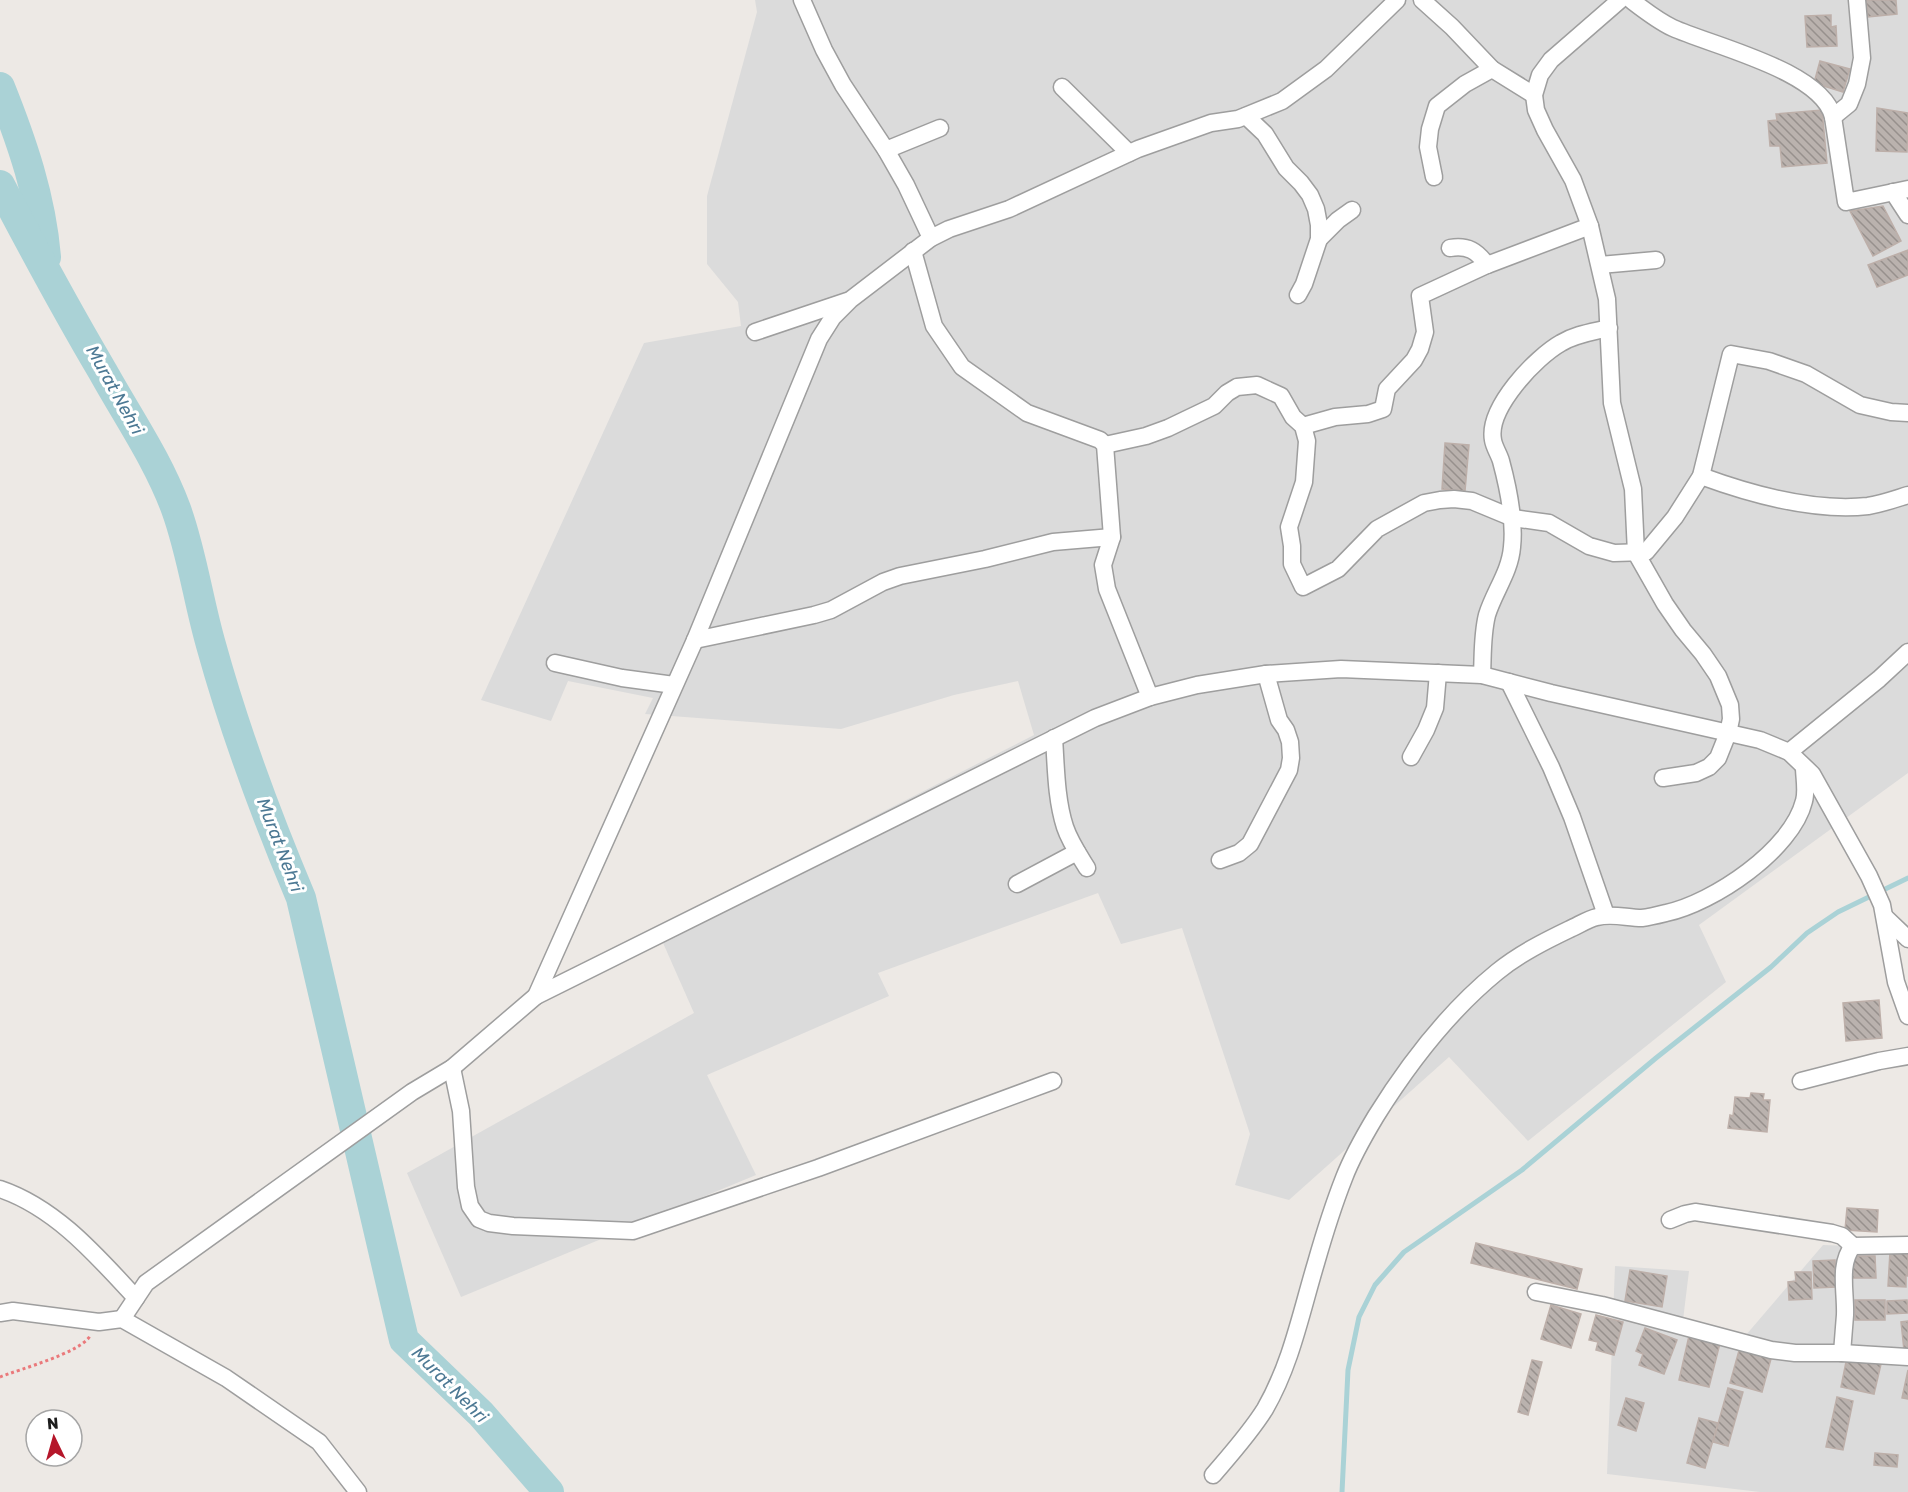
<svg xmlns="http://www.w3.org/2000/svg" width="1908" height="1492" viewBox="0 0 1908 1492" font-family="Rubik,sans-serif">
<style>
.residential{fill:#dbdbdb}
.lines{fill:none;stroke-linecap:round;stroke-linejoin:round}
.stream{stroke:#aad2d6;stroke-width:5}
.river{stroke:#aad2d6;stroke-width:30}
.building{fill:url(#building-back-hatch);stroke:#bdafa9;stroke-width:1.5}
.minor-casing{stroke:#9e9e9e;stroke-width:19}
.path{stroke:#ea797b;stroke-width:3;stroke-dasharray:3 3;stroke-linecap:butt}
.minor{stroke:#fff;stroke-width:16}
.labels{text-anchor:middle;stroke-width:6;stroke-linejoin:round;paint-order:stroke}
.water-label{font-size:18px;font-style:italic;fill:#4d7994;stroke:#fff}
</style>
<defs>
<pattern id="building-back-hatch" width="6" height="6" patternUnits="userSpaceOnUse" patternTransform="scale(1.5)"><rect width="6" height="6" fill="#bab2ae"/><path d="M-1 5l2 2M0 0l6 6M5-1l2 2" fill="none" stroke="#97908d"/></pattern>
</defs>
<rect width="100%" height="100%" fill="#ede9e5"/>
<g class="residential">
<polygon points="755,0 1908,0 1908,773 1699,925 1726,982 1528,1141 1449,1057 1289,1200 1235,1185 1250,1134 1182,928 1121,944 1098,893 878,973 889,996 707,1075 756,1175 461,1297 407,1173 694,1013 656,927 1034,735 1018,681 954,695 841,729 645,714 653,698 568,681 551,721 481,700 644,343 741,326 738,302 707,264 707,196 757,12"/>
<polygon points="1823,1245 1908,1248 1908,1492 1760,1492 1607,1474 1615,1266 1689,1271 1683,1320 1746,1335"/>
</g>
<g class="lines">
<polyline class="stream" points="1342,1492 1348,1370 1359,1317 1375,1285 1404,1252 1522,1170 1656,1058 1771,967 1807,933 1838,912 1908,878"/>
<g class="river">
<path d="M 0,87 C 22,142 41,197 46,257"/>
<path d="M 0,185 C 33,248 67,311 103,372 C 128,417 158,460 176,509 C 192,553 198,600 211,645 C 235,732 266,815 301,898 L 404,1340 L 481,1414 L 549,1492"/>
</g>
</g>
<g class="building">
<polygon points="1866,0 1896,0 1897,14 1868,17"/>
<polygon points="1831,15 1831,27 1836,26 1837,46 1807,47 1805,16"/>
<polygon points="1820,61 1850,69 1843,92 1814,83"/>
<polygon points="1877,108 1908,113 1907,152 1876,151"/>
<polygon points="1822,110 1827,163 1782,167 1780,146 1770,146 1768,121 1777,120 1776,114"/>
<polygon points="1883,206 1901,241 1873,256 1850,211"/>
<polygon points="1908,250 1908,275 1877,287 1868,265"/>
<polygon points="1445,443 1469,445 1465,491 1442,489"/>
<polygon points="1879,1000 1882,1038 1846,1041 1843,1003"/>
<polygon points="1751,1093 1764,1094 1763,1100 1770,1100 1767,1132 1728,1128 1730,1115 1733,1116 1735,1097 1750,1098"/>
<polygon points="1847,1208 1878,1210 1877,1232 1845,1230"/>
<polygon points="1476,1243 1582,1269 1577,1289 1471,1263"/>
<polygon points="1890,1252 1908,1253 1908,1276 1906,1276 1906,1287 1888,1286"/>
<polygon points="1852,1256 1875,1256 1876,1278 1852,1278"/>
<polygon points="1835,1260 1836,1287 1814,1288 1813,1261"/>
<polygon points="1630,1270 1667,1276 1662,1307 1625,1301"/>
<polygon points="1795,1272 1811,1272 1812,1299 1789,1300 1788,1282 1796,1281"/>
<rect x="1855" y="1300" width="30" height="20"/>
<polygon points="1907,1300 1908,1313 1887,1314 1887,1301"/>
<polygon points="1551,1305 1581,1314 1571,1348 1541,1339"/>
<polygon points="1596,1315 1623,1322 1614,1355 1596,1350 1598,1342 1589,1340"/>
<polygon points="1908,1321 1908,1350 1904,1350 1901,1322"/>
<polygon points="1645,1328 1677,1340 1664,1374 1639,1365 1643,1354 1636,1351"/>
<polygon points="1689,1336 1720,1343 1709,1387 1679,1380"/>
<polygon points="1740,1347 1772,1355 1762,1392 1730,1383"/>
<polygon points="1847,1357 1881,1364 1874,1394 1841,1387"/>
<polygon points="1532,1360 1542,1362 1528,1415 1518,1412"/>
<polygon points="1908,1370 1908,1399 1902,1398"/>
<polygon points="1728,1388 1743,1392 1728,1446 1713,1442"/>
<polygon points="1837,1397 1853,1401 1843,1450 1826,1447"/>
<polygon points="1626,1398 1644,1403 1636,1431 1618,1425"/>
<polygon points="1699,1418 1718,1423 1705,1468 1687,1463"/>
<polygon points="1875,1453 1898,1455 1897,1467 1874,1465"/>
</g>
<g class="lines">
<defs>
<g id="minor">
<polyline points="802,0 824,50 843,85 886,150 906,185 931,238"/>
<polyline points="1422,0 1452,27 1492,69 1534,95"/>
<polyline points="1620,0 1551,60 1540,75 1534,95 1536,110 1545,130 1573,180 1590,226 1607,299 1612,403 1633,489 1636,553 1665,604 1683,630 1703,654 1718,676 1730,705 1731,719 1728,733 1718,758 1709,767 1696,773 1663,778"/>
<path d="M 1631,0 C 1644,10 1658,21 1673,28 C 1713,46 1822,71 1833,117 L 1846,202 L 1908,189"/>
<polyline points="1062,87 1129,153"/>
<polyline points="1246,116 1265,134 1286,168 1301,183 1310,195 1316,209 1319,225 1319,239 1304,284 1298,295"/>
<polyline points="1833,117 1849,104 1857,84 1862,58 1857,0"/>
<polyline points="886,150 940,128"/>
<polyline points="1434,177 1428,147 1430,129 1437,106 1465,84 1492,69"/>
<polyline points="1893,192 1908,215"/>
<polyline points="1319,239 1338,220 1352,210"/>
<path d="M 1450,248 C 1468,245 1477,251 1487,265"/>
<polyline points="913,251 934,326 962,367 1027,413 1100,440 1105,445 1112,537 1103,565 1107,589 1150,697"/>
<polyline points="1600,265 1656,260"/>
<polyline points="755,332 847,301"/>
<polyline points="1303,426 1335,417 1368,414 1383,409 1387,389 1414,360 1420,349 1425,332 1420,296 1487,265 1590,226"/>
<polyline points="1105,445 1146,436 1168,428 1214,406 1227,393 1237,387 1257,385 1281,396 1293,417 1303,426 1307,441 1304,482 1289,527 1292,546 1292,564 1303,587 1338,569 1377,529 1424,503 1440,500 1454,499 1472,501 1513,518 1549,523 1589,546 1614,553 1646,552 1675,517 1701,476 1731,354 1769,361 1806,374 1860,405 1891,412 1908,413"/>
<path d="M 1701,476 C 1750,494 1814,512 1868,506 C 1881,504 1895,499 1908,495"/>
<polyline points="695,640 814,615 831,610 883,582 900,576 985,559 1053,542 1112,537"/>
<polyline points="555,663 622,678 674,685"/>
<path d="M 1482,675 C 1483,655 1482,635 1487,615 C 1494,592 1510,572 1512,547 C 1515,520 1508,487 1501,461 C 1499,454 1494,447 1493,440 C 1487,408 1536,357 1561,343 C 1576,334 1593,332 1609,328"/>
<polyline points="1509,682 1551,767 1572,817 1606,915"/>
<path d="M 1054,738 C 1056,767 1056,799 1065,827 C 1070,842 1079,855 1087,868"/>
<polyline points="1789,752 1879,679 1908,652"/>
<polyline points="1411,757 1426,730 1435,708 1438,673"/>
<polyline points="1220,860 1239,853 1250,844 1289,770 1291,758 1290,742 1286,730 1279,720 1266,674"/>
<polyline points="1017,884 1077,852"/>
<polyline points="1885,917 1908,939"/>
<polyline points="536,996 1095,718 1150,697 1197,685 1266,674 1341,669 1482,675 1551,693 1760,740 1789,752 1812,774 1869,876 1882,905 1896,982 1908,1016"/>
<polyline points="452,1068 461,1111 466,1187 470,1206 479,1219 489,1223 513,1226 633,1231 818,1168 1053,1081"/>
<polyline points="1801,1081 1879,1061 1908,1056"/>
<path d="M 0,1189 C 56,1208 97,1256 136,1298"/>
<polyline points="1670,1220 1685,1214 1695,1212 1832,1233 1842,1236 1853,1246"/>
<polyline points="1536,1292 1602,1305 1771,1350 1795,1353 1842,1353 1908,1357"/>
<polyline points="0,1313 13,1311 99,1322 122,1319 226,1378 319,1442 358,1492"/>
<polyline points="122,1319 146,1283 412,1092 452,1068 536,996 695,640 819,339 833,317 850,300 931,238 949,229 1009,209 1138,149 1211,123 1238,119 1282,101 1326,69 1397,0"/>
<path d="M 1842,1353 C 1843,1341 1844,1328 1845,1315 C 1846,1292 1838,1264 1853,1246 L 1908,1245"/>
<path d="M 1213,1475 C 1231,1454 1250,1433 1265,1409 C 1291,1364 1301,1313 1316,1263 C 1324,1235 1333,1206 1344,1178 C 1352,1157 1364,1136 1376,1116 C 1409,1063 1448,1012 1497,972 C 1519,954 1545,941 1570,929 C 1579,925 1588,919 1597,917 C 1612,913 1627,918 1642,918 C 1650,917 1658,915 1666,913 C 1713,903 1792,850 1804,801 C 1807,791 1804,777 1804,767"/>
</g>
</defs>
<use href="#minor" class="minor-casing"/>
<path class="path" d="M 0,1377 C 20,1369 80,1353 90,1336"/>
<use href="#minor" class="minor"/>
</g>
<g class="labels">
<g class="water-label">
<text transform="translate(115 390) rotate(61)" y="6">Murat Nehri</text>
<text transform="translate(280 845) rotate(69)" y="6">Murat Nehri</text>
<text transform="translate(450 1385) rotate(45)" y="6">Murat Nehri</text>
</g>
</g>
<g transform="translate(54 1438) rotate(355)"><circle r="28" fill="#ffffff" stroke="#a5a5a5" stroke-width="1.5"/>
<path d="M0-4.5L10 22L0 15L-10 22Z" fill="#b5162a"/>
<text y="-9" font-size="16" font-weight="bold" text-anchor="middle" fill="#1d1d1d">N</text>
</g>
</svg>
